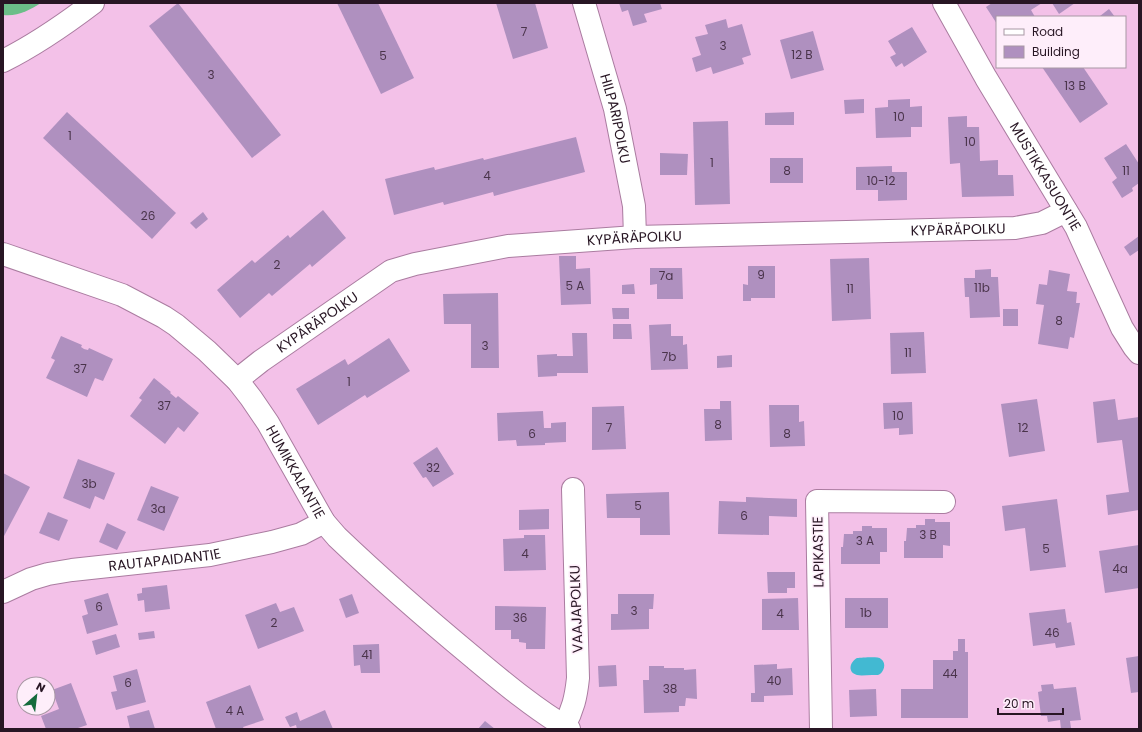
<svg xmlns="http://www.w3.org/2000/svg" width="1142" height="732" viewBox="0 0 1142 732" font-family="Poppins,sans-serif">
<style>
.green{fill:#6bbe88}
.water{fill:#42b9d2}
.building{fill:#af90bf}
.lines{fill:none;stroke-linecap:round;stroke-linejoin:round}
.minor-casing{stroke:#aa7ca0;stroke-width:24}
.minor{stroke:#fff;stroke-width:22}
.labels{text-anchor:middle;stroke-width:3;stroke-linejoin:round;paint-order:stroke}
.number-label{font-size:12px;fill:#4a344b}
.street-label{font-size:14px;fill:#281624;stroke:#feeefa}
</style>
<rect width="100%" height="100%" fill="#f3c1e8"/>
<path class="green" d="M 3,3 L 41,3 C 30,10 17,17 3,15 Z"/>
<path class="water" d="M 857,658 C 862,658 878,656 881,659 C 887,663 884,673 878,675 C 876,675 874,675 872,675 C 867,675 861,676 857,675 C 847,672 850,662 857,658 Z"/>
<g class="building">
<polygon points="178,3 281,135 252,158 149,26"/>
<polygon points="337,3 378,3 414,78 381,94"/>
<polygon points="496,3 535,3 548,48 513,59"/>
<polygon points="619,3 660,3 662,9 644,14 647,22 633,26 628,10 622,12"/>
<polygon points="992,3 1042,3 1031,10 1035,17 997,17 997,24 986,7"/>
<polygon points="1052,3 1075,3 1059,14"/>
<polygon points="1109,9 1115,17 1101,17 1100,16"/>
<polygon points="726,19 728,28 742,24 751,55 742,58 744,64 713,74 711,67 696,72 692,58 701,55 695,37 708,34 705,25"/>
<polygon points="912,27 927,52 904,67 902,63 896,67 890,57 896,54 888,41"/>
<polygon points="813,31 824,70 791,79 780,40"/>
<polygon points="1042,67 1083,67 1108,104 1080,123"/>
<polygon points="864,99 864,113 845,114 844,100"/>
<polygon points="910,99 910,107 922,106 922,127 911,127 911,137 876,138 875,108 888,107 888,100"/>
<polygon points="67,112 176,213 152,239 43,138"/>
<polygon points="794,112 794,125 765,125 765,113"/>
<polygon points="967,116 967,127 979,127 980,161 998,160 998,175 1013,175 1014,196 962,197 960,163 950,164 948,117"/>
<polygon points="728,121 730,204 695,205 693,122"/>
<polygon points="576,137 585,172 494,196 493,192 444,205 443,202 394,215 385,179 434,167 435,170 483,158 484,160"/>
<polygon points="1126,144 1139,164 1139,183 1132,188 1133,191 1122,198 1112,182 1117,178 1104,158"/>
<polygon points="660,153 688,154 687,175 660,175"/>
<rect x="770" y="158" width="33" height="25"/>
<polygon points="892,166 892,172 907,172 907,200 878,201 878,190 856,190 856,167"/>
<polygon points="323,210 346,238 312,267 310,264 272,296 269,293 240,318 217,290 252,260 255,263 288,235 290,238"/>
<polygon points="203,212 208,219 196,229 190,223"/>
<polygon points="1139,236 1139,250 1130,256 1124,247"/>
<polygon points="559,256 576,256 576,269 590,268 591,304 561,305"/>
<polygon points="869,258 871,319 832,321 830,259"/>
<polygon points="748,266 775,266 775,298 751,298 751,301 743,301 743,284 748,285"/>
<polygon points="650,268 682,268 683,299 657,299 657,284 650,285"/>
<polygon points="991,269 991,277 998,277 1000,317 970,318 969,297 965,297 964,278 975,278 975,270"/>
<polygon points="1049,270 1070,274 1067,291 1077,292 1076,303 1080,303 1074,338 1070,337 1068,349 1038,344 1044,305 1036,304 1039,284 1047,285"/>
<polygon points="634,284 635,294 622,294 622,285"/>
<polygon points="498,293 499,368 471,368 471,324 444,324 443,294"/>
<polygon points="612,308 629,308 629,319 613,319"/>
<rect x="1003" y="309" width="15" height="17"/>
<polygon points="613,324 631,324 632,339 613,339"/>
<polygon points="671,324 671,336 683,336 683,345 687,344 688,369 651,370 649,325"/>
<polygon points="924,332 926,373 891,374 890,333"/>
<polygon points="572,333 587,333 588,373 557,373 557,376 538,377 537,355 557,354 557,356 573,356"/>
<polygon points="61,336 82,345 81,347 84,349 88,350 89,348 113,359 103,381 95,378 87,397 46,378 55,360 51,358"/>
<polygon points="389,338 410,371 367,398 365,395 318,425 296,389 345,359 348,365"/>
<polygon points="732,355 732,367 717,368 717,356"/>
<polygon points="154,378 171,392 170,393 176,398 178,396 199,413 184,432 178,427 165,444 130,416 142,400 139,398"/>
<polygon points="1037,399 1045,451 1009,457 1001,404"/>
<polygon points="1115,399 1118,420 1139,417 1139,510 1108,515 1106,495 1129,492 1122,440 1097,443 1093,402"/>
<polygon points="720,401 731,401 732,440 705,441 704,409 720,409"/>
<polygon points="912,402 913,434 899,435 899,428 884,429 883,403"/>
<polygon points="769,405 799,405 799,422 804,421 805,446 770,447"/>
<polygon points="624,406 626,449 592,450 592,407"/>
<polygon points="543,411 544,428 551,428 551,423 566,422 566,442 545,443 545,445 517,446 516,440 498,441 497,413"/>
<polygon points="437,447 454,474 433,487 426,477 423,478 413,463"/>
<polygon points="78,459 115,473 104,500 95,496 90,509 63,498"/>
<polygon points="3,473 30,487 3,538"/>
<polygon points="151,486 179,497 164,531 137,520"/>
<polygon points="669,492 670,535 640,535 640,518 607,518 606,494"/>
<polygon points="746,497 797,499 797,517 769,516 769,535 718,534 719,501 746,502"/>
<polygon points="1057,499 1066,567 1030,571 1025,528 1005,531 1002,506"/>
<polygon points="549,509 549,529 519,530 519,510"/>
<polygon points="48,512 68,520 59,541 39,533"/>
<polygon points="925,519 935,519 935,522 950,522 950,546 943,545 943,558 904,558 904,541 906,541 907,528 916,528 916,525 925,525"/>
<polygon points="107,523 126,532 117,550 99,542"/>
<polygon points="862,526 872,526 872,528 887,528 887,552 880,552 880,564 841,564 841,547 843,547 844,534 853,534 853,531 862,531"/>
<polygon points="524,535 545,535 546,570 504,571 503,539 524,538"/>
<polygon points="1139,545 1139,588 1105,593 1099,551"/>
<polygon points="767,572 795,572 795,588 787,588 787,593 768,593"/>
<polygon points="167,585 170,609 145,612 144,600 138,601 137,594 142,593 142,588"/>
<polygon points="108,593 118,625 87,634 82,616 88,614 84,600"/>
<polygon points="352,594 359,613 346,618 339,599"/>
<polygon points="618,594 654,594 653,609 649,609 649,629 611,630 611,614 618,614"/>
<polygon points="798,598 799,630 762,630 762,599"/>
<rect x="845" y="598" width="43" height="30"/>
<polygon points="276,603 280,612 294,607 304,631 258,649 245,615"/>
<polygon points="495,606 546,607 545,649 526,649 526,643 519,642 519,639 511,639 511,630 495,630"/>
<polygon points="1065,609 1067,623 1071,622 1075,645 1056,648 1055,643 1033,646 1029,613"/>
<polygon points="154,631 155,638 139,640 138,633"/>
<polygon points="116,634 120,647 96,655 92,641"/>
<polygon points="958,639 965,639 965,652 968,652 968,718 901,718 901,689 933,689 933,660 953,660 953,651 958,651"/>
<polygon points="379,644 380,673 361,673 360,665 354,666 353,645"/>
<polygon points="1139,656 1139,692 1131,693 1126,658"/>
<polygon points="777,664 777,669 792,668 793,695 764,696 764,702 751,702 751,693 755,693 754,665"/>
<polygon points="616,665 617,686 599,687 598,666"/>
<polygon points="649,666 664,666 664,668 684,668 684,670 696,669 697,699 686,698 685,706 679,706 679,712 644,713 643,680 649,680"/>
<polygon points="137,669 146,702 116,710 111,692 117,691 113,676"/>
<polygon points="71,683 87,725 75,729 46,729 41,716 59,709 52,690"/>
<polygon points="1053,684 1054,689 1076,687 1081,720 1070,721 1071,728 1061,729 1060,720 1048,722 1047,716 1041,716 1038,692 1042,691 1041,685"/>
<polygon points="250,685 264,720 243,727 244,729 216,729 206,702"/>
<polygon points="876,689 877,716 850,717 849,690"/>
<polygon points="149,710 155,729 130,729 127,716"/>
<polygon points="325,710 333,729 297,729 296,725 290,727 285,717 297,712 300,721"/>
<polygon points="485,721 495,729 478,729"/>
</g>
<g class="lines">
<defs>
<g id="minor">
<path id="s1" d="M 584,3 L 615,109 L 634,206 L 635,237"/>
<path id="s2" d="M 944,3 L 986,78 L 1076,227 L 1122,328 L 1134,347 L 1139,353"/>
<path d="M 3,61 C 35,45 64,25 93,3"/>
<path id="s3" d="M 3,254 L 122,295 L 164,317 L 176,325 L 207,351 L 237,380 L 251,398 L 268,423 L 324,522 L 337,537 C 381,579 427,619 474,658 C 504,683 535,709 569,729"/>
<path id="s4" d="M 237,380 L 261,361 L 391,271 L 415,264 L 508,246 L 635,237 L 1015,228 L 1042,223 L 1066,211"/>
<path id="s5" d="M 3,592 L 31,579 L 48,574 L 72,570 L 210,555 L 272,542 L 301,534 L 324,522"/>
<path d="M 564,726 C 573,710 576,697 578,678 L 573,489"/>
<polyline points="821,729 817,501 944,502"/>
</g>
</defs>
<use href="#minor" class="minor-casing"/>
<use href="#minor" class="minor"/>
</g>
<g class="labels">
<g class="number-label">
<text x="524" y="36">7</text>
<text x="723" y="50">3</text>
<text x="802" y="59">12 B</text>
<text x="383" y="60">5</text>
<text x="211" y="79">3</text>
<text x="1075" y="90">13 B</text>
<text x="899" y="121">10</text>
<text x="70" y="140">1</text>
<text x="970" y="146">10</text>
<text x="712" y="167">1</text>
<text x="787" y="175">8</text>
<text x="1126" y="175">11</text>
<text x="487" y="180">4</text>
<text x="881" y="185">10-12</text>
<text x="148" y="220">26</text>
<text x="277" y="269">2</text>
<text x="761" y="279">9</text>
<text x="666" y="280">7a</text>
<text x="575" y="290">5 A</text>
<text x="982" y="292">11b</text>
<text x="850" y="293">11</text>
<text x="1059" y="325">8</text>
<text x="485" y="350">3</text>
<text x="908" y="357">11</text>
<text x="669" y="361">7b</text>
<text x="80" y="373">37</text>
<text x="349" y="386">1</text>
<text x="164" y="410">37</text>
<text x="898" y="420">10</text>
<text x="718" y="429">8</text>
<text x="609" y="432">7</text>
<text x="1023" y="432">12</text>
<text x="532" y="438">6</text>
<text x="787" y="438">8</text>
<text x="433" y="472">32</text>
<text x="89" y="488">3b</text>
<text x="638" y="510">5</text>
<text x="158" y="513">3a</text>
<text x="744" y="520">6</text>
<text x="928" y="539">3 B</text>
<text x="865" y="545">3 A</text>
<text x="1046" y="553">5</text>
<text x="525" y="558">4</text>
<text x="1120" y="573">4a</text>
<text x="99" y="611">6</text>
<text x="634" y="615">3</text>
<text x="866" y="617">1b</text>
<text x="780" y="618">4</text>
<text x="520" y="622">36</text>
<text x="274" y="627">2</text>
<text x="1052" y="637">46</text>
<text x="367" y="659">41</text>
<text x="950" y="678">44</text>
<text x="774" y="685">40</text>
<text x="128" y="687">6</text>
<text x="670" y="693">38</text>
<text x="235" y="715">4 A</text>
</g>
<g class="street-label">
<text dy="5" stroke="none"><textPath href="#s1" startOffset="120">HILPARIPOLKU</textPath></text>
<text dy="5" stroke="none"><textPath href="#s2" startOffset="201">MUSTIKKASUONTIE</textPath></text>
<text dy="5" stroke="none"><textPath href="#s4" startOffset="759">KYPÄRÄPOLKU</textPath></text>
<text dy="5" stroke="none"><textPath href="#s4" startOffset="435">KYPÄRÄPOLKU</textPath></text>
<text dy="5" stroke="none"><textPath href="#s4" startOffset="99">KYPÄRÄPOLKU</textPath></text>
<text dy="5" stroke="none"><textPath href="#s3" startOffset="379">HUMIKKALANTIE</textPath></text>
<text transform="translate(818 552) rotate(-91)" y="5">LAPIKASTIE</text>
<text dy="5" stroke="none"><textPath href="#s5" startOffset="166">RAUTAPAIDANTIE</textPath></text>
<text transform="translate(576 609) rotate(-92)" y="5">VAAJAPOLKU</text>
</g>
</g>
<rect width="1142" height="732" fill="none" stroke="#281624" stroke-width="8"/>
<rect x="996" y="16" width="130" height="52" fill="#feeefa" stroke="#a898a4"/>
<rect x="1004" y="29" width="20" height="6" fill="#ffffff" stroke="#a898a4"/>
<text x="1032" y="36" font-size="12" fill="#281624">Road</text>
<rect x="1004" y="46" width="20" height="12" fill="#af90bf" stroke="#a898a4"/>
<text x="1032" y="56" font-size="12" fill="#281624">Building</text>
<g transform="translate(36 696) rotate(28)"><circle r="19" fill="#feeefa" stroke="#a898a4"/>
<path d="M0-3L7 15L0 10L-7 15Z" fill="#156b3c"/>
<text y="-6" font-size="11" font-weight="bold" text-anchor="middle" fill="#281624">N</text>
</g>
<path d="M998 708v6h65v-6" fill="none" stroke="#281624" stroke-width="2"/>
<text x="1004" y="708" font-size="12" fill="#281624" stroke="#feeefa" stroke-width="3" paint-order="stroke">20 m</text>
</svg>
